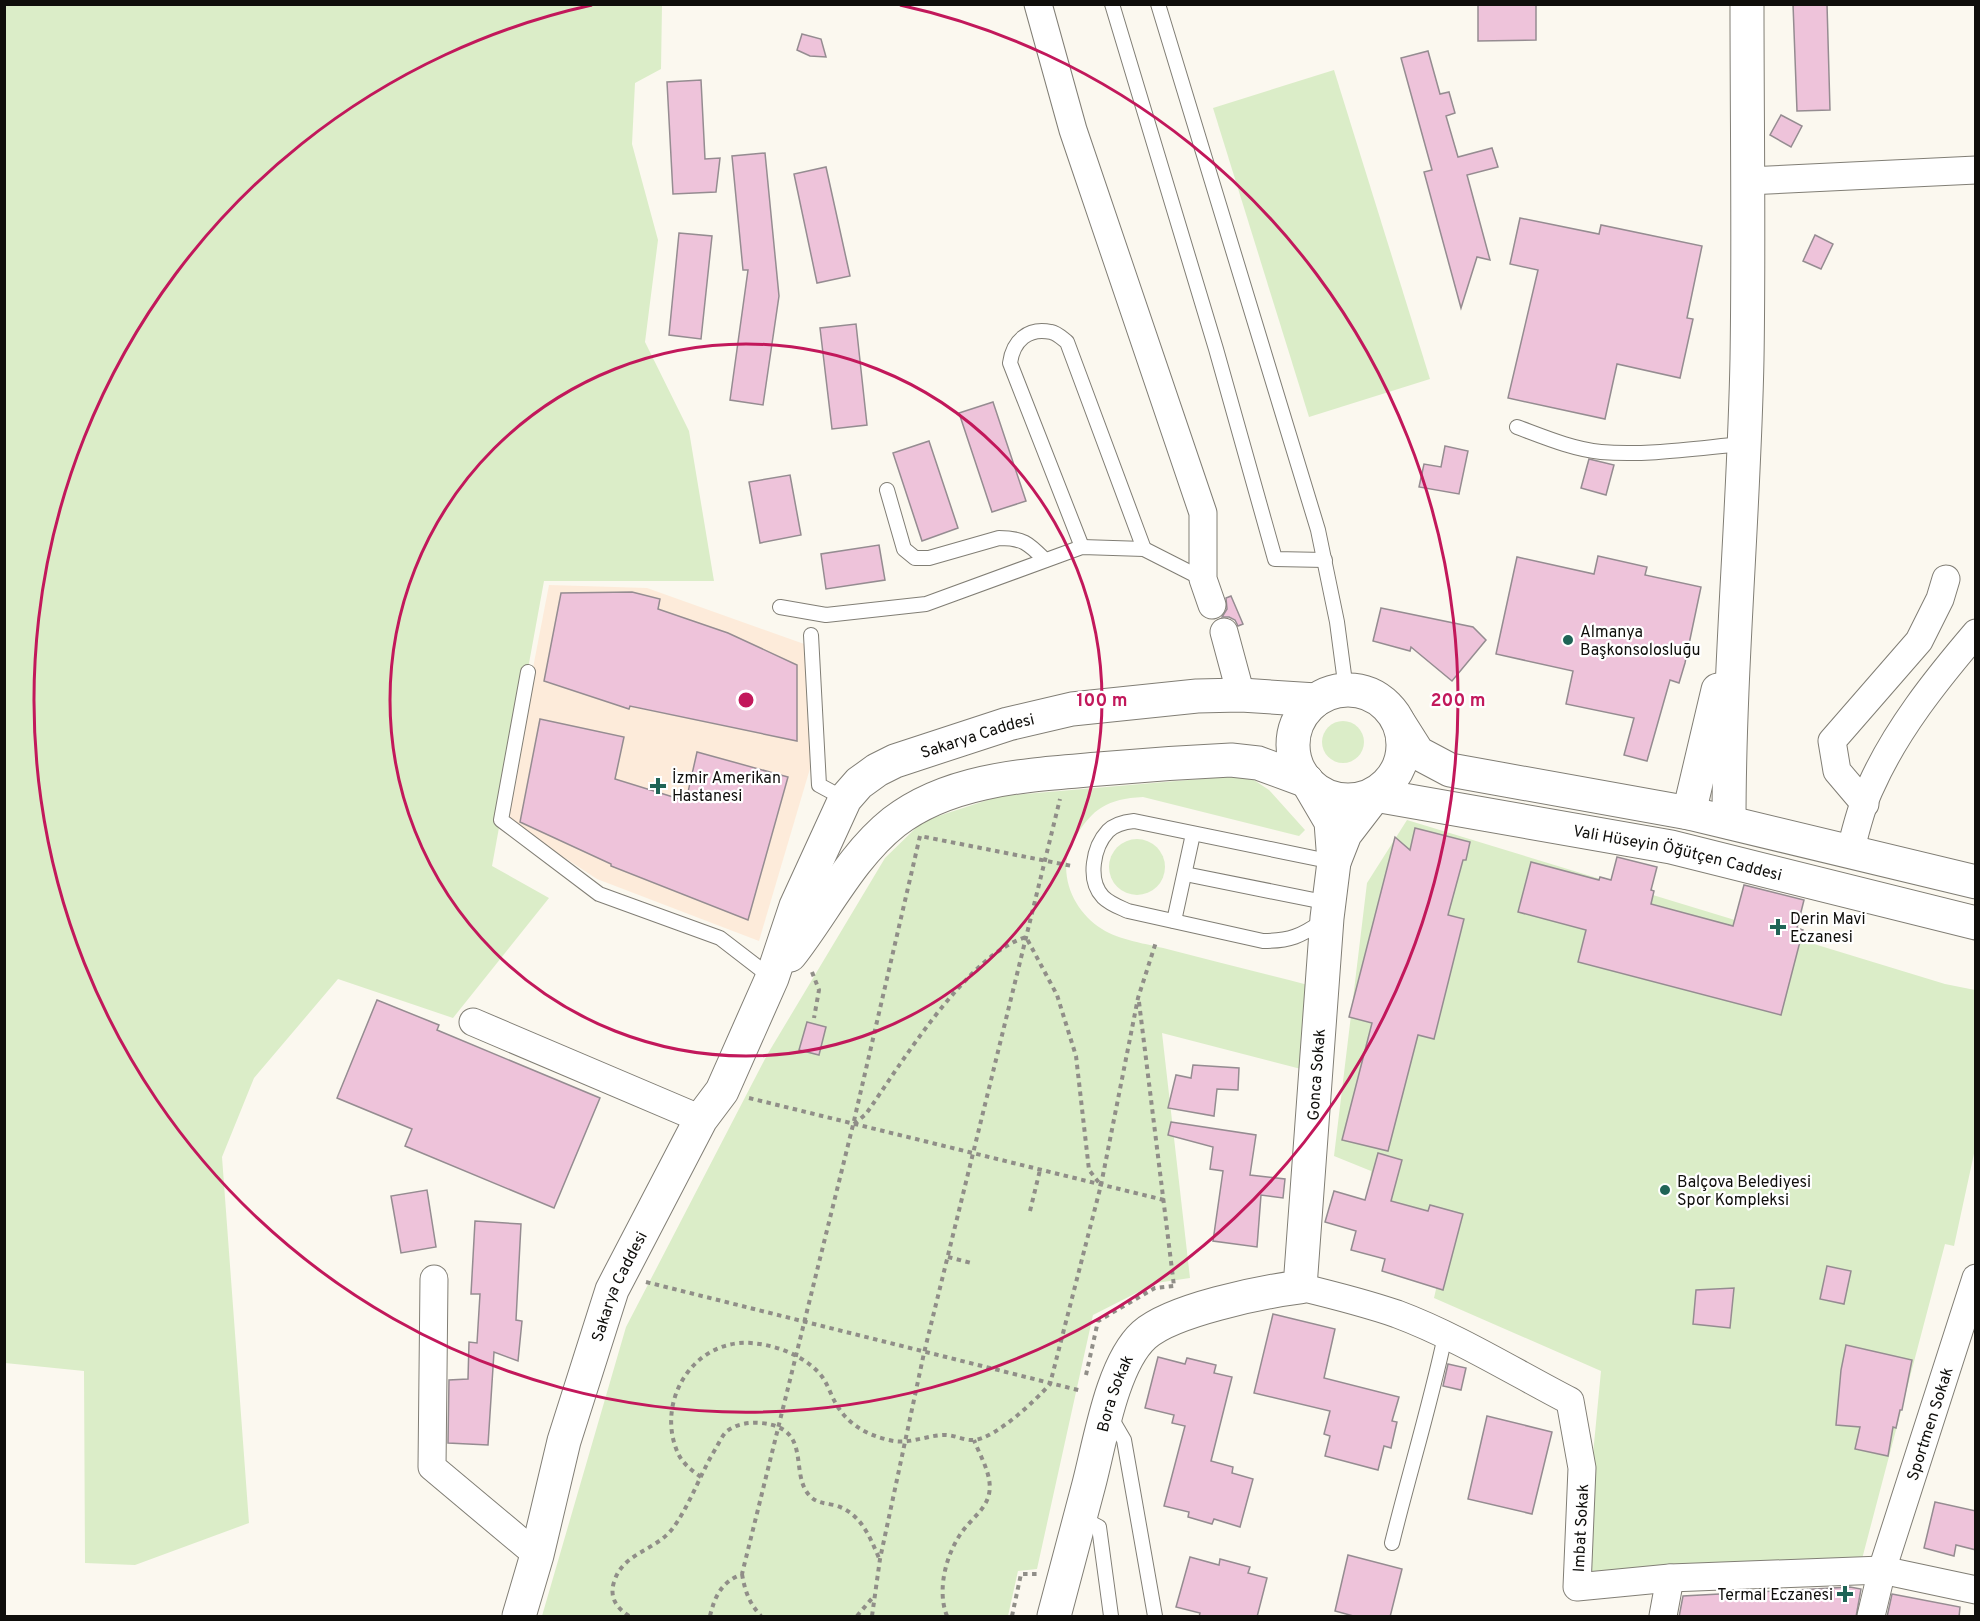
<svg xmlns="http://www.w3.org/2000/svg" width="1980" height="1621" viewBox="0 0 1980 1621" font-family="Overpass,sans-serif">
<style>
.medical{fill:#fdebda}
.green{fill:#dbedc8}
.building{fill:#eec3da;stroke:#958c91;stroke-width:1.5}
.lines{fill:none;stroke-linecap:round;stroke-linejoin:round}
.service-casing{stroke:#817e75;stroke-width:16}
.minor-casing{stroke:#817e75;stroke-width:29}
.tertiary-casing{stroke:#817e75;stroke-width:35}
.secondary-casing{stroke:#817e75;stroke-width:35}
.path{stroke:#908e88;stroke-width:4;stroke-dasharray:4.5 4.5;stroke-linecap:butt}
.service{stroke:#fff;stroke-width:14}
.minor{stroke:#fff;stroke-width:27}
.tertiary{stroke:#fff;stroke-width:33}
.secondary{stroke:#fff;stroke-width:33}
.ring{fill:none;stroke:#c2185b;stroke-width:3}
.poi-dot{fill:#1f6456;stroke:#fff;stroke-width:2}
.labels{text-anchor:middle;stroke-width:4.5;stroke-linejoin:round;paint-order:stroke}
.poi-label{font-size:16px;fill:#0f0e0b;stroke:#fff;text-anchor:start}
.street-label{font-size:16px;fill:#0f0e0b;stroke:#fff}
.centre{fill:#c2185b;stroke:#fff;stroke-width:3}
.ring-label{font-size:18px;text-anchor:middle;font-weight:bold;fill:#c2185b;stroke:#fff;stroke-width:4.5;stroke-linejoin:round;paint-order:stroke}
</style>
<rect width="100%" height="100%" fill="#fbf8ef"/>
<polygon class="medical" points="549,585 647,588 807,645 814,755 759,941 597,879 504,818"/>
<g class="green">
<polygon points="4,5 662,5 661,69 635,83 632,144 658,240 645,342 689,431 714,581 544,581 492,866 549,898 453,1018 338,979 254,1078 222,1157 249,1523 135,1565 85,1563 84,1371 5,1363"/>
<polygon points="1334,70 1430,379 1309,417 1213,108"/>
<circle cx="1343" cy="742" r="21"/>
<path d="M 1235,776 L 1254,780 L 1269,790 L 1305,830 L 1299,836 L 1143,797 C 1107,799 1093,808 1074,839 C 1055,871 1073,911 1102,929 C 1118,940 1148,944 1167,949 C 1214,961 1261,973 1308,985 L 1301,1069 L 1162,1033 L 1190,1278 L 1156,1283 L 1093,1315 L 1037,1569 L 1018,1571 L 1008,1616 L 542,1616 L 626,1327 L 767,1055 L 885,858 L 923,821 L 1000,796 Z"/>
<polygon points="1407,820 1945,984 1975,990 1975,1149 1954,1246 1945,1244 1862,1559 1581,1579 1601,1371 1434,1298 1448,1237 1369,1209 1371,1171 1334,1156 1367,883"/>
<circle cx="1137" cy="867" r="28"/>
</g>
<g class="building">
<polygon points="1478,4 1536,4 1536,40 1478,41"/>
<polygon points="1793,4 1827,4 1830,110 1797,111"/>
<polygon points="802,34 821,39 826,57 810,56 797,50"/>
<polygon points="1428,51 1440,94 1449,92 1455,113 1446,116 1458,157 1492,148 1498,167 1467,175 1490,260 1477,257 1461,308 1424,172 1432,170 1401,58"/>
<polygon points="701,80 705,159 720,158 716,192 673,194 667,82"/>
<polygon points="1781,115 1802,126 1791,147 1770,135"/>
<polygon points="765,153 779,296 763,405 730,400 748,270 743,270 732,156"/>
<polygon points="826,167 850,276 817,283 794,174"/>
<polygon points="1520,218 1599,234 1601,225 1702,246 1687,318 1693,319 1680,378 1617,364 1605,419 1508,398 1538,270 1510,264"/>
<polygon points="679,233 712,236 701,339 669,335"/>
<polygon points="1815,235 1833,244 1821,269 1803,261"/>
<polygon points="856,324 867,425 832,429 820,328"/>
<polygon points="993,402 1026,501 992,512 959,413"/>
<polygon points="929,441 958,528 922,541 893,453"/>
<polygon points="1445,446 1468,451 1459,494 1419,487 1424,464 1441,467"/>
<polygon points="1589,459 1614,465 1606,495 1581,488"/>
<polygon points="790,475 801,535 760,543 749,482"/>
<polygon points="879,545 885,580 826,589 821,554"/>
<polygon points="1598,556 1647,567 1645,575 1701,587 1685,663 1679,683 1670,680 1647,761 1624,755 1634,718 1566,704 1573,671 1496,654 1517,557 1594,574"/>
<polygon points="632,592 660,599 658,609 728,633 797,665 797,741 630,706 629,709 544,681 561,593"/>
<polygon points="1231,596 1243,624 1238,626 1235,620 1229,617 1222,617 1227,609 1226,598"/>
<polygon points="1381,608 1473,627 1486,640 1452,681 1411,647 1410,651 1373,641"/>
<polygon points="540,719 624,737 615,779 686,801 697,752 788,777 748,920 611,866 611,864 520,822"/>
<polygon points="1415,828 1470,842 1466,860 1463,860 1448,915 1464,919 1434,1039 1418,1035 1388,1151 1342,1140 1372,1023 1349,1017 1395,837 1410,850"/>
<polygon points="1617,857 1657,867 1651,890 1654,891 1651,904 1733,926 1744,885 1804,900 1797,928 1803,930 1781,1015 1578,962 1586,930 1518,912 1531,862 1599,880 1600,877 1611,880"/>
<polygon points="377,1000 439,1025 437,1030 600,1098 554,1208 405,1146 412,1129 337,1098"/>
<polygon points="807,1022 826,1027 819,1055 799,1050"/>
<polygon points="1193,1065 1239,1068 1238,1090 1217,1089 1214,1116 1168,1108 1176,1075 1191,1078"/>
<polygon points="1171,1122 1256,1135 1250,1175 1285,1179 1283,1198 1261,1195 1257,1247 1213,1241 1223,1171 1210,1169 1213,1147 1168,1135"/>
<polygon points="1378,1153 1402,1160 1391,1201 1428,1211 1430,1205 1463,1214 1443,1290 1382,1271 1385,1259 1351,1250 1356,1231 1325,1222 1334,1191 1365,1200"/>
<polygon points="427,1190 436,1247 401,1253 391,1196"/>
<polygon points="475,1221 521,1224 516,1320 522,1321 518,1361 494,1352 488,1445 448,1443 449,1380 468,1379 469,1342 477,1343 480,1294 471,1294"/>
<polygon points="1827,1266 1851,1271 1844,1304 1820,1299"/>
<polygon points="1734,1288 1730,1328 1693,1324 1696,1290"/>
<polygon points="1273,1314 1335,1329 1324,1378 1399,1397 1392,1421 1397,1422 1391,1448 1384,1446 1378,1470 1325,1456 1330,1436 1324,1434 1330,1411 1254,1393"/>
<polygon points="1846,1345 1912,1360 1902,1410 1900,1410 1896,1428 1893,1427 1888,1456 1855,1449 1860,1427 1836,1425 1841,1370"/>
<polygon points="1158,1357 1185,1364 1187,1358 1216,1365 1214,1373 1232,1377 1211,1461 1233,1467 1232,1473 1253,1479 1240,1527 1214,1519 1212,1524 1188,1517 1189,1512 1164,1506 1185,1426 1172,1423 1174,1415 1145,1408"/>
<polygon points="1448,1364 1466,1368 1461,1390 1443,1386"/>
<polygon points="1487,1416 1552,1432 1532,1514 1468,1499"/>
<polygon points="1935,1502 1976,1511 1976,1550 1956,1545 1954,1556 1924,1548"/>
<polygon points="1348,1555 1402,1569 1390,1617 1357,1617 1335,1611"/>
<polygon points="1190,1557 1219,1565 1220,1559 1250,1567 1248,1573 1267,1578 1257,1617 1199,1617 1200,1613 1176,1607"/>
<polygon points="1850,1587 1861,1589 1856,1617 1679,1617 1683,1596"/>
<polygon points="1892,1594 1960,1607 1959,1617 1887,1617"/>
</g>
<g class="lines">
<defs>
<g id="service">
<polyline points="1112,4 1216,349 1275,559 1325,560"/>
<polyline points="1158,4 1318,530 1337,622 1346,690"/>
<path d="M 1517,427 C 1544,437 1572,449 1601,452 C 1646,456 1698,448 1743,444"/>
<path d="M 887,490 L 904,549 L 915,558 L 929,558 L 999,538 C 1024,538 1029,544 1045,560"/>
<path d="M 1082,547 L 1010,363 C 1013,341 1028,327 1051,332 C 1057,333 1063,339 1067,342 L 1144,549"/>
<polyline points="780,607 826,615 926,604 1082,547 1144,549 1203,579"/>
<polyline points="811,635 819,785 845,799"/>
<polyline points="528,672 501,820 599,894 720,938 772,978"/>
<polyline points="1185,874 1329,903"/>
<polyline points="1174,921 1193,834"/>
<path d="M 1323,921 C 1301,936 1290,941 1263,941 L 1128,911 C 1119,907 1110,904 1103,897 C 1087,880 1093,847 1108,831 C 1115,824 1124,822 1134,821 L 1333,862"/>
<polyline points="1110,1416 1124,1440 1155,1616"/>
<polyline points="1080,1517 1099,1527 1111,1616"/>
<path d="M 1392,1543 C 1409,1474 1430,1406 1445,1336"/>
</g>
<g id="minor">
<polyline points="1038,4 1073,130 1203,513 1203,579 1212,605"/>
<polyline points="1747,181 1976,170"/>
<polyline points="1224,632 1241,695"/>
<polyline points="1865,804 1837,771 1832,741 1919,641 1940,599 1946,579"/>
<path d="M 1850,852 C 1856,830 1861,806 1871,786 C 1896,730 1936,680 1976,633"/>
<polyline points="473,1022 701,1119"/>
<polyline points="434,1279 432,1467 537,1555"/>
<path d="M 1300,1287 C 1333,1295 1365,1303 1397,1314 C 1456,1336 1514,1372 1570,1401 L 1582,1468 L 1577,1587 L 1670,1578 L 1882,1570 L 1976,1590"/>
<polyline points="1663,1616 1670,1578"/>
<path id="s1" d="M 1871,1616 L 1882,1570 L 1976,1278"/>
</g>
<g id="tertiary">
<polyline points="1689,813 1718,690"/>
<path d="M 1729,822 C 1729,667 1744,513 1747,359 C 1749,241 1747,123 1747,4"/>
<polyline points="1334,862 1345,834 1375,795"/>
<path id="s2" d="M 1054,1616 C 1066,1572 1077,1528 1089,1484 C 1100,1442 1112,1364 1144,1335 C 1172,1310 1261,1292 1300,1287 L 1327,918 L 1334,862 L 1331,822 L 1307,781"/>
</g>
<g id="secondary">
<circle cx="1348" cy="745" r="55"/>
<polyline points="1399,723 1418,753 1450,770 1689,813 1976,882"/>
<path id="s3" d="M 1375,795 L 1671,847 L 1976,923"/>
<path d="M 790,955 C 824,912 850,857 894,822 C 951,778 1030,775 1099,769 C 1143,765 1187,762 1231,760 L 1258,763 L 1307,781"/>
<path id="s4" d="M 519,1616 L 537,1555 L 564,1441 L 612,1290 L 701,1119 L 722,1091 L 772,978 L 796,906 L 845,799 L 859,783 L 877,770 L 895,761 L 1008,724 L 1072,709 L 1197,696 L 1241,695 L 1316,700"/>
</g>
</defs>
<use href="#service" class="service-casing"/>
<use href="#minor" class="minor-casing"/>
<use href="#tertiary" class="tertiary-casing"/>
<use href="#secondary" class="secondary-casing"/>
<g class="path">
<polyline points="812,972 819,990 814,1018"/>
<polyline points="1139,1002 1174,1286"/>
<polyline points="749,1098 1164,1200"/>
<path d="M 854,1124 L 866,1114 C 901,1064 967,955 1026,937 L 1057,995 L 1076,1056 L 1089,1170 L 1100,1184"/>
<polyline points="1030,1211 1040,1170"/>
<polyline points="948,1257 971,1263"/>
<polyline points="646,1282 1082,1391"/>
<polyline points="1086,1375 1098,1321 1155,1288 1174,1286"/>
<path d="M 701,1477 C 691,1470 681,1462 677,1451 C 656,1400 694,1339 751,1343 C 776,1345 803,1355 820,1374 C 827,1382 830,1393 835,1402 C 846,1423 866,1435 889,1440 C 908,1445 924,1436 943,1435 C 953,1434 964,1441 974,1440 C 996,1438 1036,1400 1050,1384 L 1101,1185 L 1138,998 L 1156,942"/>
<path d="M 742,1574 C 745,1591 749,1603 761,1616"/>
<path d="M 629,1616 C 617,1608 609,1598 614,1582 C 623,1552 656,1551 673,1528 C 691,1503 700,1474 716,1448 C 719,1443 722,1436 726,1432 C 735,1424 749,1422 761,1423 C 813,1428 789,1472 809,1495 C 816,1503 824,1503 834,1505 C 860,1512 869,1535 879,1558"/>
<path d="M 710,1616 C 715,1595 722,1582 742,1574 L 853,1125 L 920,836 L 1072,866"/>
<polyline points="857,1616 874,1596"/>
<polyline points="872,1616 880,1559 924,1353 1060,799"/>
<path d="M 947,1616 C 936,1589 947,1550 965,1528 C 974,1517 986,1508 989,1494 C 993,1476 980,1456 974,1440"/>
<polyline points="1012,1616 1021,1574 1037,1574"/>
</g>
<use href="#service" class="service"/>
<use href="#minor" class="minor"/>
<use href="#tertiary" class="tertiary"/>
<use href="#secondary" class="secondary"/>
</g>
<g class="ring">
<circle cx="746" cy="700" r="356"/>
<path d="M900 5A712 712 0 1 1 592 5"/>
</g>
<g class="poi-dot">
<circle cx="1568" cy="640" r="6"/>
<path d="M655 777h6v6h6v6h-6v6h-6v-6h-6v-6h6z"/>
<path d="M1775 918h6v6h6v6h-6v6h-6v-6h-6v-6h6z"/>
<circle cx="1665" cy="1190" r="6"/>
<path d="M1842 1585h6v6h6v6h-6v6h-6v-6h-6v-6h6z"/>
</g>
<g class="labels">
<g class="poi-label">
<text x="1580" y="637">Almanya<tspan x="1580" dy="18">Başkonsolosluğu</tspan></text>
<text x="672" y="783">İzmir Amerikan<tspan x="672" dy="18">Hastanesi</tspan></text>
<text x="1790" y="924">Derin Mavi<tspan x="1790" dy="18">Eczanesi</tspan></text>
<text x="1677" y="1187">Balçova Belediyesi<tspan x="1677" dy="18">Spor Kompleksi</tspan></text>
<text x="1833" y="1600" text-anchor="end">Termal Eczanesi</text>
</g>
<g class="street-label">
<text dy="6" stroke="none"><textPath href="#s4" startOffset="1034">Sakarya Caddesi</textPath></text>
<text dy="6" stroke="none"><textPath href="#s3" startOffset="308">Vali Hüseyin Öğütçen Caddesi</textPath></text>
<text dy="6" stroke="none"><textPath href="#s2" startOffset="675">Gonca Sokak</textPath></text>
<text dy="6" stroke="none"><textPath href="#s4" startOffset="345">Sakarya Caddesi</textPath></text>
<text dy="6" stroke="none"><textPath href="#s2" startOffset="231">Bora Sokak</textPath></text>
<text dy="6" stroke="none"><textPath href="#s1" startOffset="201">Sportmen Sokak</textPath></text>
<text transform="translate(1580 1528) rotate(-87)" y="6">Imbat Sokak</text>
</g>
</g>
<circle cx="746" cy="700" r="9" class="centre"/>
<g class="ring-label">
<text x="1102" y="706">100 m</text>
<text x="1458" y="706">200 m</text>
</g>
<rect width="1980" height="1621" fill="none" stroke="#0f0e0b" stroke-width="12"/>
</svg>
